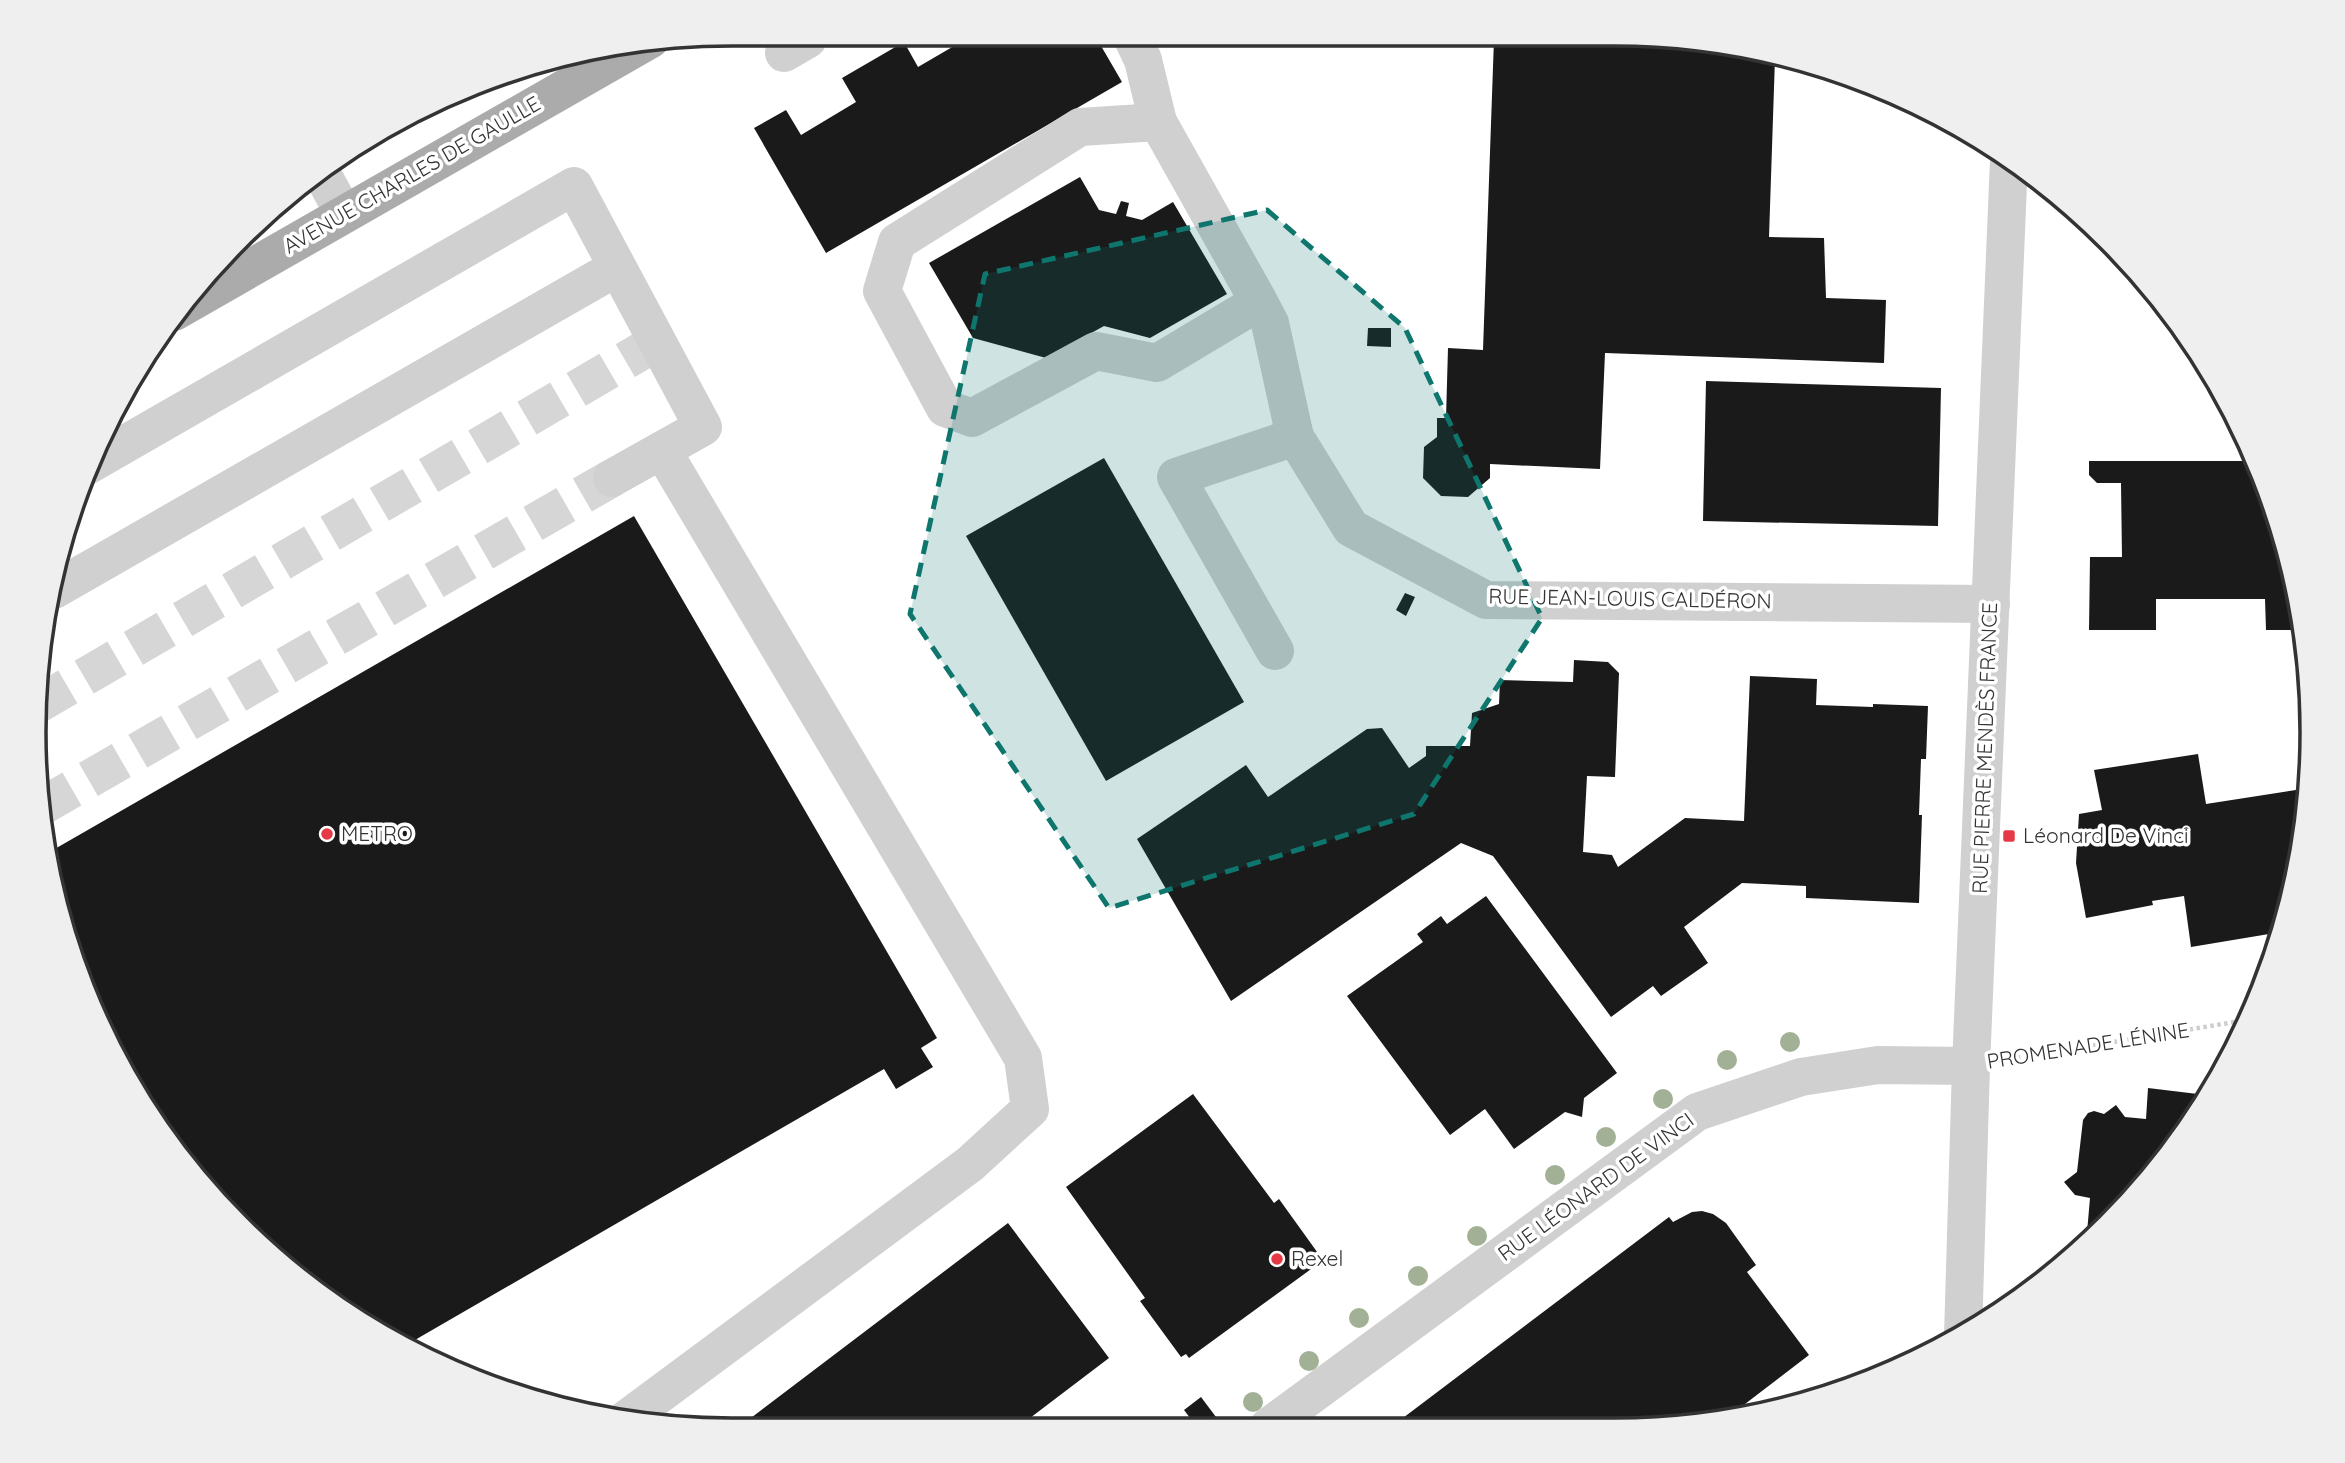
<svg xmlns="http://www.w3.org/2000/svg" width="2345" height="1463" viewBox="0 0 2345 1463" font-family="Quicksand,sans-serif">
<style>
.building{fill:#1a1a1a}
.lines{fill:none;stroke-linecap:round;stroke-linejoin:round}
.minor-tunnel{stroke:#d6d6d6;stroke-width:38;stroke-dasharray:38 19;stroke-linecap:butt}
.path{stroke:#cdcdcd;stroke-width:4.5;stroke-dasharray:3.5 3.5;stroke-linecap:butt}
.minor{stroke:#d0d0d0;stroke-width:38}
.major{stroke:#ababab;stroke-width:38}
.tree{fill:#a2b095}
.marked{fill:#0f766e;fill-opacity:0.2;stroke:#0f766e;stroke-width:5;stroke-dasharray:14 9;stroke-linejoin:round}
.poi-dot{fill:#e63946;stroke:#fff;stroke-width:2.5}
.labels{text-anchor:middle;stroke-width:7;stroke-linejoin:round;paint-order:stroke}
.street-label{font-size:21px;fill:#333;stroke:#fff}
.poi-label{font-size:21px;fill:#333;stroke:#fff;text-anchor:start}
.rim{fill:none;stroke:#333;stroke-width:3.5}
</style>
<rect width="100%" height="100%" fill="#fff"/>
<g class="building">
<polygon points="966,39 1097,39 1122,82 826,253 754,128 786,110 801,135 856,102 842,78 904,42 918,67"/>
<polygon points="1494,39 1704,39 1775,58 1769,237 1824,238 1826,298 1886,300 1884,363 1605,353 1600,469 1490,464 1490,478 1468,497 1441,496 1423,478 1424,447 1437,437 1437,418 1446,418 1448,348 1483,350"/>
<polygon points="1080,177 1099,210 1116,214 1121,201 1129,203 1126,216 1142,220 1173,202 1227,294 1150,338 1104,326 1046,358 973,338 929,263"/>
<polygon points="1368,328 1391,328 1391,347 1367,346"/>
<polygon points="1706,381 1941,388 1938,526 1703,521"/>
<polygon points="1104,458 1244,702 1106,781 966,536"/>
<polygon points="2089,461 2254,461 2275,507 2303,630 2266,630 2265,599 2156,599 2156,630 2089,630 2090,557 2122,557 2121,483 2097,483 2089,475"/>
<polygon points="634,516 937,1038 921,1048 933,1067 896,1089 884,1069 408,1344 306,1285 207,1192 151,1119 87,999 57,913 46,854"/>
<polygon points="1405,593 1415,597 1406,616 1396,610"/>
<polygon points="1574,660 1608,662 1619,673 1615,777 1587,776 1583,852 1612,855 1618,867 1685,818 1744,821 1750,676 1817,679 1816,705 1873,707 1873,704 1928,706 1926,759 1921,759 1919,815 1922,815 1919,903 1806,898 1806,886 1742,883 1684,927 1708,963 1661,996 1653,986 1611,1017 1493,856 1461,843 1231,1001 1137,839 1246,765 1268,797 1367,729 1382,728 1409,768 1426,756 1426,746 1470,746 1472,713 1499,704 1500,680 1573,682"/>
<polygon points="2198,754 2206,804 2309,788 2288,913 2281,932 2191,947 2184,896 2152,901 2153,905 2086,918 2076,863 2079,814 2102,810 2094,770"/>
<polygon points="1486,896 1617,1073 1584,1098 1582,1117 1565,1112 1514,1149 1485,1109 1450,1135 1347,996 1423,942 1417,934 1441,916 1447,924"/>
<polygon points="2148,1088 2206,1095 2167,1157 2086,1244 2090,1198 2075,1195 2064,1182 2077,1172 2083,1120 2088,1113 2094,1111 2104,1114 2116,1105 2125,1117 2146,1119"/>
<polygon points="1193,1094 1274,1203 1279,1199 1320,1256 1314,1259 1318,1264 1189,1358 1186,1354 1181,1357 1140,1301 1145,1298 1066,1187"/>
<polygon points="1702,1211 1713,1214 1726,1223 1756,1265 1747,1272 1809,1355 1728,1417 1660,1428 1391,1427 1669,1217 1673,1222 1692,1212"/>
<polygon points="1008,1223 1109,1358 1030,1418 1029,1426 743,1424"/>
<polygon points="1201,1397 1216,1417 1203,1426 1196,1426 1184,1410"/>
</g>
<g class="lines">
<g class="minor-tunnel">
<polyline points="35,706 657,342"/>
<polyline points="39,808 612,478"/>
</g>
<polyline class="path" points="2010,1059 2247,1020"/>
<g class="minor">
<polyline points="1133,39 1143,60 1158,122"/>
<polyline points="784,53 808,39"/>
<polyline points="320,170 344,214"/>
<polyline points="1259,302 1157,363 1096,351 972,418 945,408 882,291 897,242 1080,127 1158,122 1259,302 1270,323 1295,437 1351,528 1486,600 1991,604"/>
<polyline points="87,466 574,186 703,427 612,478"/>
<polyline points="54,590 616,268"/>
<polyline points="1275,651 1176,477 1295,437"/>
<polyline points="1963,1336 1971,1066 2009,160"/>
<polyline points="625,1420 970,1164 1030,1109 1023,1058 662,450"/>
<polyline points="1268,1427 1697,1112 1801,1077 1878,1065 1971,1066"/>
</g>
<polyline class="major" points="174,312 651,39"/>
</g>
<g class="tree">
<circle cx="1790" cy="1042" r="10"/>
<circle cx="1727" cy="1060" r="10"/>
<circle cx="1663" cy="1099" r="10"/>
<circle cx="1606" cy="1137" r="10"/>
<circle cx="1555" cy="1175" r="10"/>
<circle cx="1477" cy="1236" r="10"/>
<circle cx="1418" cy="1276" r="10"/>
<circle cx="1359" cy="1318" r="10"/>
<circle cx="1309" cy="1361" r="10"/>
<circle cx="1253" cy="1402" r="10"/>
</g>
<path class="marked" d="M 1267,210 L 1405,328 L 1542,618 L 1414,814 L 1109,908 L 910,614 L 985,274 Z"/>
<g class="poi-dot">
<circle cx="327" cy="834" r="7"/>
<rect x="2002" y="829" width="14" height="14" rx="3.5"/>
<circle cx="1277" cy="1259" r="7"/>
</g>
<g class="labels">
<g class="street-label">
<text transform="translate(412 175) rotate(-30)" y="7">AVENUE CHARLES DE GAULLE</text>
<text transform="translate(1630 599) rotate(1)" y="7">RUE JEAN-LOUIS CALDÉRON</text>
<text transform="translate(1985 748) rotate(-88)" y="7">RUE PIERRE MENDÈS FRANCE</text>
<text transform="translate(2088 1046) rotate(-9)" y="7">PROMENADE LÉNINE</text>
<text transform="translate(1596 1187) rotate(-36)" y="7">RUE LÉONARD DE VINCI</text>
</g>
<g class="poi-label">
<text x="341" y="841">METRO</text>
<text x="2023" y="843">Léonard De Vinci</text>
<text x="1291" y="1266">Rexel</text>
</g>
</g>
<path d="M0 0H2345V1463H0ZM732 46H1614A686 686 0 0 1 2300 732V732A686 686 0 0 1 1614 1418H732A686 686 0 0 1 46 732V732A686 686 0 0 1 732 46Z" fill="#efefef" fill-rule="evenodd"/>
<path class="rim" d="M732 46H1614A686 686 0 0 1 2300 732V732A686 686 0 0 1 1614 1418H732A686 686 0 0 1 46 732V732A686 686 0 0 1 732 46Z"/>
</svg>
